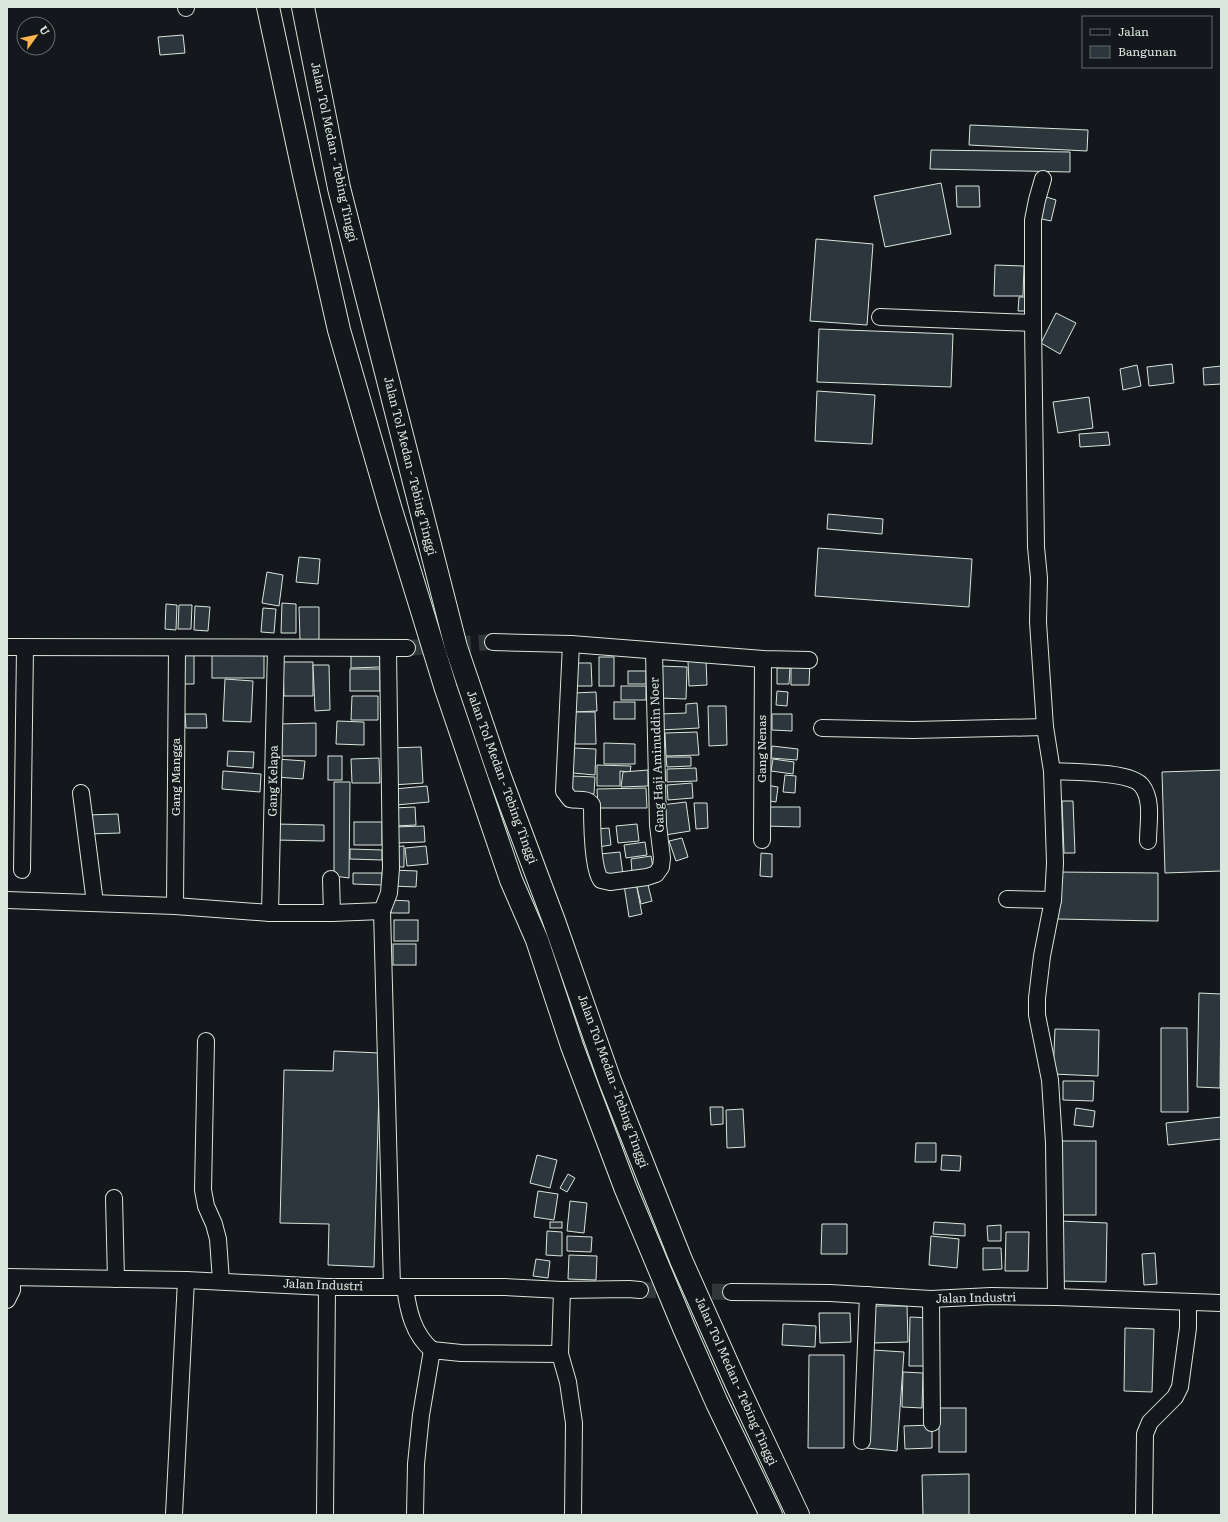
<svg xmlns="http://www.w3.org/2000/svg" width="1228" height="1522" viewBox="0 0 1228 1522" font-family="Literata,serif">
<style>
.building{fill:#2c363c;stroke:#d8e6dc}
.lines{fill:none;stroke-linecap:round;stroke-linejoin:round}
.minor-tunnel{stroke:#313739;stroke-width:16;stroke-dasharray:16 8;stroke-linecap:butt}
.minor-casing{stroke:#d8e6dc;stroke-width:18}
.highway-casing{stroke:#d8e6dc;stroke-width:24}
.minor{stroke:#14181c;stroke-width:16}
.highway{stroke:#14181c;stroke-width:22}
.labels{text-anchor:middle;stroke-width:3;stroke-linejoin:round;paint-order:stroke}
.street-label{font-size:12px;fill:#d8e6dc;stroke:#14181c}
</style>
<rect width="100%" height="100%" fill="#14181c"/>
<g class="building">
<polygon points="183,35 185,53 160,55 158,37"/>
<polygon points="970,125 1088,130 1087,151 969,145"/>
<polygon points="931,150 1070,152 1070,172 930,169"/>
<polygon points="941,183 951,234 885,247 874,196"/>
<polygon points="956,186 979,186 980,207 957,207"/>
<polygon points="1043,196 1056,200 1051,221 1037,218"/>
<polygon points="816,239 873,244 867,325 810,321"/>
<polygon points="995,265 1024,266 1023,296 994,296"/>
<polygon points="1019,297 1029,297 1029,311 1018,311"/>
<polygon points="1056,313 1076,323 1060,354 1041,343"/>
<polygon points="819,329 953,334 951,387 817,382"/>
<polygon points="1172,364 1174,383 1149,386 1147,367"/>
<polygon points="1137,365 1141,386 1123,390 1120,369"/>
<polygon points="1221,366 1221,384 1204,385 1203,368"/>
<polygon points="817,391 875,395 872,444 815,441"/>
<polygon points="1089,397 1093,428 1058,433 1053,402"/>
<polygon points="1108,432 1110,445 1080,447 1079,434"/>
<polygon points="828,514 883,519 882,534 827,529"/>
<polygon points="818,548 972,559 969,607 815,596"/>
<polygon points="299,557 320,559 318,584 296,582"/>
<polygon points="267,572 283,575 279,606 262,603"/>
<polygon points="282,603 296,604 296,633 281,633"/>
<polygon points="166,604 177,605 176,630 165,629"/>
<polygon points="179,605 192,605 191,629 178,629"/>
<polygon points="195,606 210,607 208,631 194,630"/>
<polygon points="299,607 319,607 319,640 300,640"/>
<polygon points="263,608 276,609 274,633 261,632"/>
<polygon points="180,653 194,653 194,684 179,684"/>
<rect x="212" y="655" width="52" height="23"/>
<polygon points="380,655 380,667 351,668 351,656"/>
<rect x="599" y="657" width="15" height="29"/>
<polygon points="706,660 707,685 689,686 688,661"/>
<polygon points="283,662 313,662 313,696 284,696"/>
<polygon points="791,662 810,662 809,685 791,685"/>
<polygon points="577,663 591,663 592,686 577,686"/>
<polygon points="313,665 329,665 330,710 315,711"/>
<polygon points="660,666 687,667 686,699 659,698"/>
<polygon points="777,668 790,668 789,684 777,684"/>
<rect x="350" y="669" width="30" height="22"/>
<rect x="628" y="671" width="18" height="13"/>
<polygon points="225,679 253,681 251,722 223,721"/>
<rect x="621" y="686" width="25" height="14"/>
<polygon points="777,691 788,692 787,706 776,705"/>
<polygon points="596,692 597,711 575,712 574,693"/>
<polygon points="352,696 378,696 378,720 351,720"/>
<rect x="614" y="702" width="21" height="17"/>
<polygon points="697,703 699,728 661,730 660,714 686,713 686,704"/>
<polygon points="708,706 726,706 727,745 709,746"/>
<polygon points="574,712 595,712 596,744 575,744"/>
<polygon points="185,714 206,714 207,728 186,728"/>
<polygon points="772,714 792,714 792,731 772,730"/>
<polygon points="337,721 364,722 364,745 336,744"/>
<polygon points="316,723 316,756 280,756 279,724"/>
<polygon points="697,732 699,755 666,756 665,733"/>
<polygon points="604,743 635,744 635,764 604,764"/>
<polygon points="772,746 798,749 797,760 771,758"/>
<polygon points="421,747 423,783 392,785 390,748"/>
<polygon points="574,748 596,749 595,775 573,773"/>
<polygon points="228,751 254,752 253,768 227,766"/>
<rect x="328" y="756" width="14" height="24"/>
<polygon points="666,757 691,757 691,766 667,767"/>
<polygon points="379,758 380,783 352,783 351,759"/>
<polygon points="277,759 305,761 303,779 276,777"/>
<polygon points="773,759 794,762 793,774 771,771"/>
<polygon points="597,765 631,766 630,772 620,771 620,786 597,786"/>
<polygon points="696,768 697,781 667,782 667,769"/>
<polygon points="648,770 648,786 621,787 623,772"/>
<polygon points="1221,770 1221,871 1165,873 1162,772"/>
<polygon points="223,771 261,774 260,792 222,789"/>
<polygon points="785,775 796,776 795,793 783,792"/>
<polygon points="572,776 595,777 594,794 571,793"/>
<polygon points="334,782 350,782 349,878 334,876"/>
<polygon points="692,783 693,798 668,800 667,785"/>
<polygon points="766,785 778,787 776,802 764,800"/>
<polygon points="427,786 429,802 396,805 394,789"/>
<polygon points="646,788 647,808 598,808 597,789"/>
<polygon points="1062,801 1073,801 1075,853 1064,853"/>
<polygon points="686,802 690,831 665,835 661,805"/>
<polygon points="694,803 707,803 708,828 696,829"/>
<polygon points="415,807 416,825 394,826 393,808"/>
<polygon points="767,807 800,807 800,827 766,826"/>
<polygon points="118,814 120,833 88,834 87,815"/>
<rect x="354" y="822" width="28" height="23"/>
<polygon points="276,824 324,825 324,841 275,840"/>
<polygon points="637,824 639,841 618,843 616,826"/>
<polygon points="424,826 425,842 394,843 394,827"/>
<polygon points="609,828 611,845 598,847 596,829"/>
<polygon points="682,838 688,857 676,861 669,841"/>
<polygon points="645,842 647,855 626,858 624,845"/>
<polygon points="404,846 404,867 393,867 392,847"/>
<polygon points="426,846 428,864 407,866 405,848"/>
<polygon points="350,849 382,850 382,860 350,859"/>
<polygon points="620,852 623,875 603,877 600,854"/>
<polygon points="761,853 772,854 772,877 760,876"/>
<polygon points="651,856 653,868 632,872 631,859"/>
<polygon points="392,870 417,871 416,887 392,886"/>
<polygon points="1057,872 1158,873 1158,921 1057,919"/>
<polygon points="353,873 382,873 382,885 353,884"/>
<polygon points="647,881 652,901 641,904 636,883"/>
<polygon points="636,883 642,914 629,917 624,885"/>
<polygon points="391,900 409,901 409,913 391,913"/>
<rect x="394" y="920" width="24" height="21"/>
<rect x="393" y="944" width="23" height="21"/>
<polygon points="1199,993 1221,994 1220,1088 1197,1087"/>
<polygon points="1161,1028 1187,1028 1188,1112 1161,1112"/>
<polygon points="1055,1029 1099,1030 1098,1076 1053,1074"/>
<polygon points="334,1051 380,1053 374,1267 328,1265 329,1224 280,1223 284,1070 333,1071"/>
<polygon points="1063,1081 1094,1081 1093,1101 1063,1100"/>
<polygon points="710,1107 723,1107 723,1124 711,1125"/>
<polygon points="1076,1108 1095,1111 1093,1127 1074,1125"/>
<polygon points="743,1109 745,1147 727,1148 726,1110"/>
<polygon points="1221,1117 1221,1139 1168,1145 1166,1123"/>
<rect x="1062" y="1141" width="34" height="74"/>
<polygon points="916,1143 936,1143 936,1162 915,1162"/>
<polygon points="537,1155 557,1160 550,1188 530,1183"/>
<polygon points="942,1155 961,1156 960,1171 941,1170"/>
<polygon points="568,1174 575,1178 567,1192 560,1188"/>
<polygon points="538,1191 558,1194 554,1220 534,1217"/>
<polygon points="570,1201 587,1203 584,1233 567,1231"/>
<polygon points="1060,1221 1107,1223 1106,1282 1059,1281"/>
<rect x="550" y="1222" width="12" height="6"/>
<polygon points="934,1222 965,1224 965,1236 933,1234"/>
<polygon points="822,1224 847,1224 847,1254 821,1254"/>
<polygon points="1001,1225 1001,1241 988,1241 987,1226"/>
<polygon points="547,1231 562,1232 562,1256 546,1255"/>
<polygon points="1006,1232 1029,1232 1028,1271 1005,1271"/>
<polygon points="567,1236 592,1237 591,1252 567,1251"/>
<polygon points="931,1236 959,1239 957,1268 929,1265"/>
<polygon points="983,1248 1001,1248 1002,1269 983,1270"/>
<polygon points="1155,1253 1157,1284 1144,1285 1142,1254"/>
<polygon points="569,1255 597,1256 596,1280 568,1279"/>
<polygon points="536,1259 550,1261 548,1278 533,1276"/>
<polygon points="870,1306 907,1306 908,1342 871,1343"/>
<polygon points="819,1313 850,1313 851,1342 820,1343"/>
<polygon points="910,1317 930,1318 929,1366 909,1366"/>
<polygon points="783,1324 816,1326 815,1347 782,1345"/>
<polygon points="1125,1328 1154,1329 1152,1392 1124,1391"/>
<polygon points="873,1350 904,1352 897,1451 866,1448"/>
<polygon points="809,1355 844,1355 844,1448 808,1448"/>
<polygon points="903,1372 923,1373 922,1408 902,1407"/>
<rect x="939" y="1408" width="27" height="44"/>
<polygon points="932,1425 932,1448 905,1449 904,1426"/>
<polygon points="969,1474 969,1515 923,1515 922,1475"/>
</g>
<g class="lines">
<g class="minor-tunnel">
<polyline points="407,648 493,642"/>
<polyline points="640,1290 731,1292"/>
</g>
<defs>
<g id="minor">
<polyline points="186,7 186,8"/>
<polyline points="1043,179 1037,200 1033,220 1033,323 1036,547 1039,578 1038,622 1045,727 1052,771 1055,863 1053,900 1042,956 1037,998 1037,1015 1050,1080 1054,1143 1056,1297"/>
<polyline points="880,317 1033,323"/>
<polyline points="493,642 571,644 763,659 809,660"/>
<path d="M 571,644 L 564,791 L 570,799 C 577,801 587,797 592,805 C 592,820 592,869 601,880 L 610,882 L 647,877 L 656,874 L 661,867 L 662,858 L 658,825 L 654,652"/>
<polyline points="7,647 407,648"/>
<polyline points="388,648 391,868 389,893 382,911 392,1287"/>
<polyline points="822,728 913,730 1045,727"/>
<path d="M 1052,771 C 1071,772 1132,771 1142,786 C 1153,800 1148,824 1148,841"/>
<polyline points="81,793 95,903"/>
<polyline points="762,840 763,659"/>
<polyline points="22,870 25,648"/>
<polyline points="331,879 332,913"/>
<polyline points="1007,899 1053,900"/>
<polyline points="7,900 175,906 270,913 332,913 382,911"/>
<polyline points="175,906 177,648"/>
<polyline points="270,913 276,648"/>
<polyline points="206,1041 203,1190 206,1206 214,1224 218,1239 221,1281"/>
<polyline points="114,1198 116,1279"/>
<polyline points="7,1277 186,1280 327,1287 505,1287 562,1290 629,1289 640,1290"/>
<path d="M 405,1287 C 408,1310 413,1334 432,1350"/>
<polyline points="731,1292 830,1293 931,1299 991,1296 1056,1297 1221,1303"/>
<polyline points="931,1299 932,1423"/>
<polyline points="7,1300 12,1290 12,1278"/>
<polyline points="560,1354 568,1382 574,1423 573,1515"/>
<polyline points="862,1441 868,1295"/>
<polyline points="174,1514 186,1280"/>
<polyline points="325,1515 327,1287"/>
<polyline points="415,1515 416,1464 421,1415 432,1350 461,1353 560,1354 562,1290"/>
<polyline points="1144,1515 1145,1434 1150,1422 1175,1397 1180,1387 1188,1328 1188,1303"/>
</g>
<g id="highway">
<polyline points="268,7 304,175 339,330 391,510 446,689 511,880 537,940 572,1046 625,1187 684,1328 717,1403 771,1515"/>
<polyline points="303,7 339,188 456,647 499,774 554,921 610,1081 681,1260 736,1383 798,1515"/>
</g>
</defs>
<use href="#minor" class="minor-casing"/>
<use href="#highway" class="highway-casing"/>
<use href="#minor" class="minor"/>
<use href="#highway" class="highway"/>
</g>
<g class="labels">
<g class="street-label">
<text transform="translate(334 152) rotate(78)" y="4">Jalan Tol Medan - Tebing Tinggi</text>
<text transform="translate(410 466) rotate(76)" y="4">Jalan Tol Medan - Tebing Tinggi</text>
<text transform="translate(762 749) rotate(-90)" y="4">Gang Nenas</text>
<text transform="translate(657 755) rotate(-92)" y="4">Gang Haji Aminuddin Noer</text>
<text transform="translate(176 777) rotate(-90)" y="4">Gang Mangga</text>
<text transform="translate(502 777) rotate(70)" y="4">Jalan Tol Medan - Tebing Tinggi</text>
<text transform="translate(273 781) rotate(-89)" y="4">Gang Kelapa</text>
<text transform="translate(613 1081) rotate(70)" y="4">Jalan Tol Medan - Tebing Tinggi</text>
<text transform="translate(323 1285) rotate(2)" y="4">Jalan Industri</text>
<text transform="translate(976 1298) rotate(-1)" y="4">Jalan Industri</text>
<text transform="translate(736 1381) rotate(66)" y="4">Jalan Tol Medan - Tebing Tinggi</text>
</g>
</g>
<rect width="1228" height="1522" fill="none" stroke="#d8e6dc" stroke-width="16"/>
<rect x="1082" y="16" width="130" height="52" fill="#14181c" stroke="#626a69"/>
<rect x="1090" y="29" width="20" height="6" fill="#14181c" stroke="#626a69"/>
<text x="1118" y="36" font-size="12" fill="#d8e6dc">Jalan</text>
<rect x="1090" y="46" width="20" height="12" fill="#2c363c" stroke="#626a69"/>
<text x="1118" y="56" font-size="12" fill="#d8e6dc">Bangunan</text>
<g transform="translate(36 36) rotate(57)"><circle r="19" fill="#14181c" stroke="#626a69"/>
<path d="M0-3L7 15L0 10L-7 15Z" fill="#ffb74d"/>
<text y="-6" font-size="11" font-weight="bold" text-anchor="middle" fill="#d8e6dc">U</text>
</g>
</svg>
